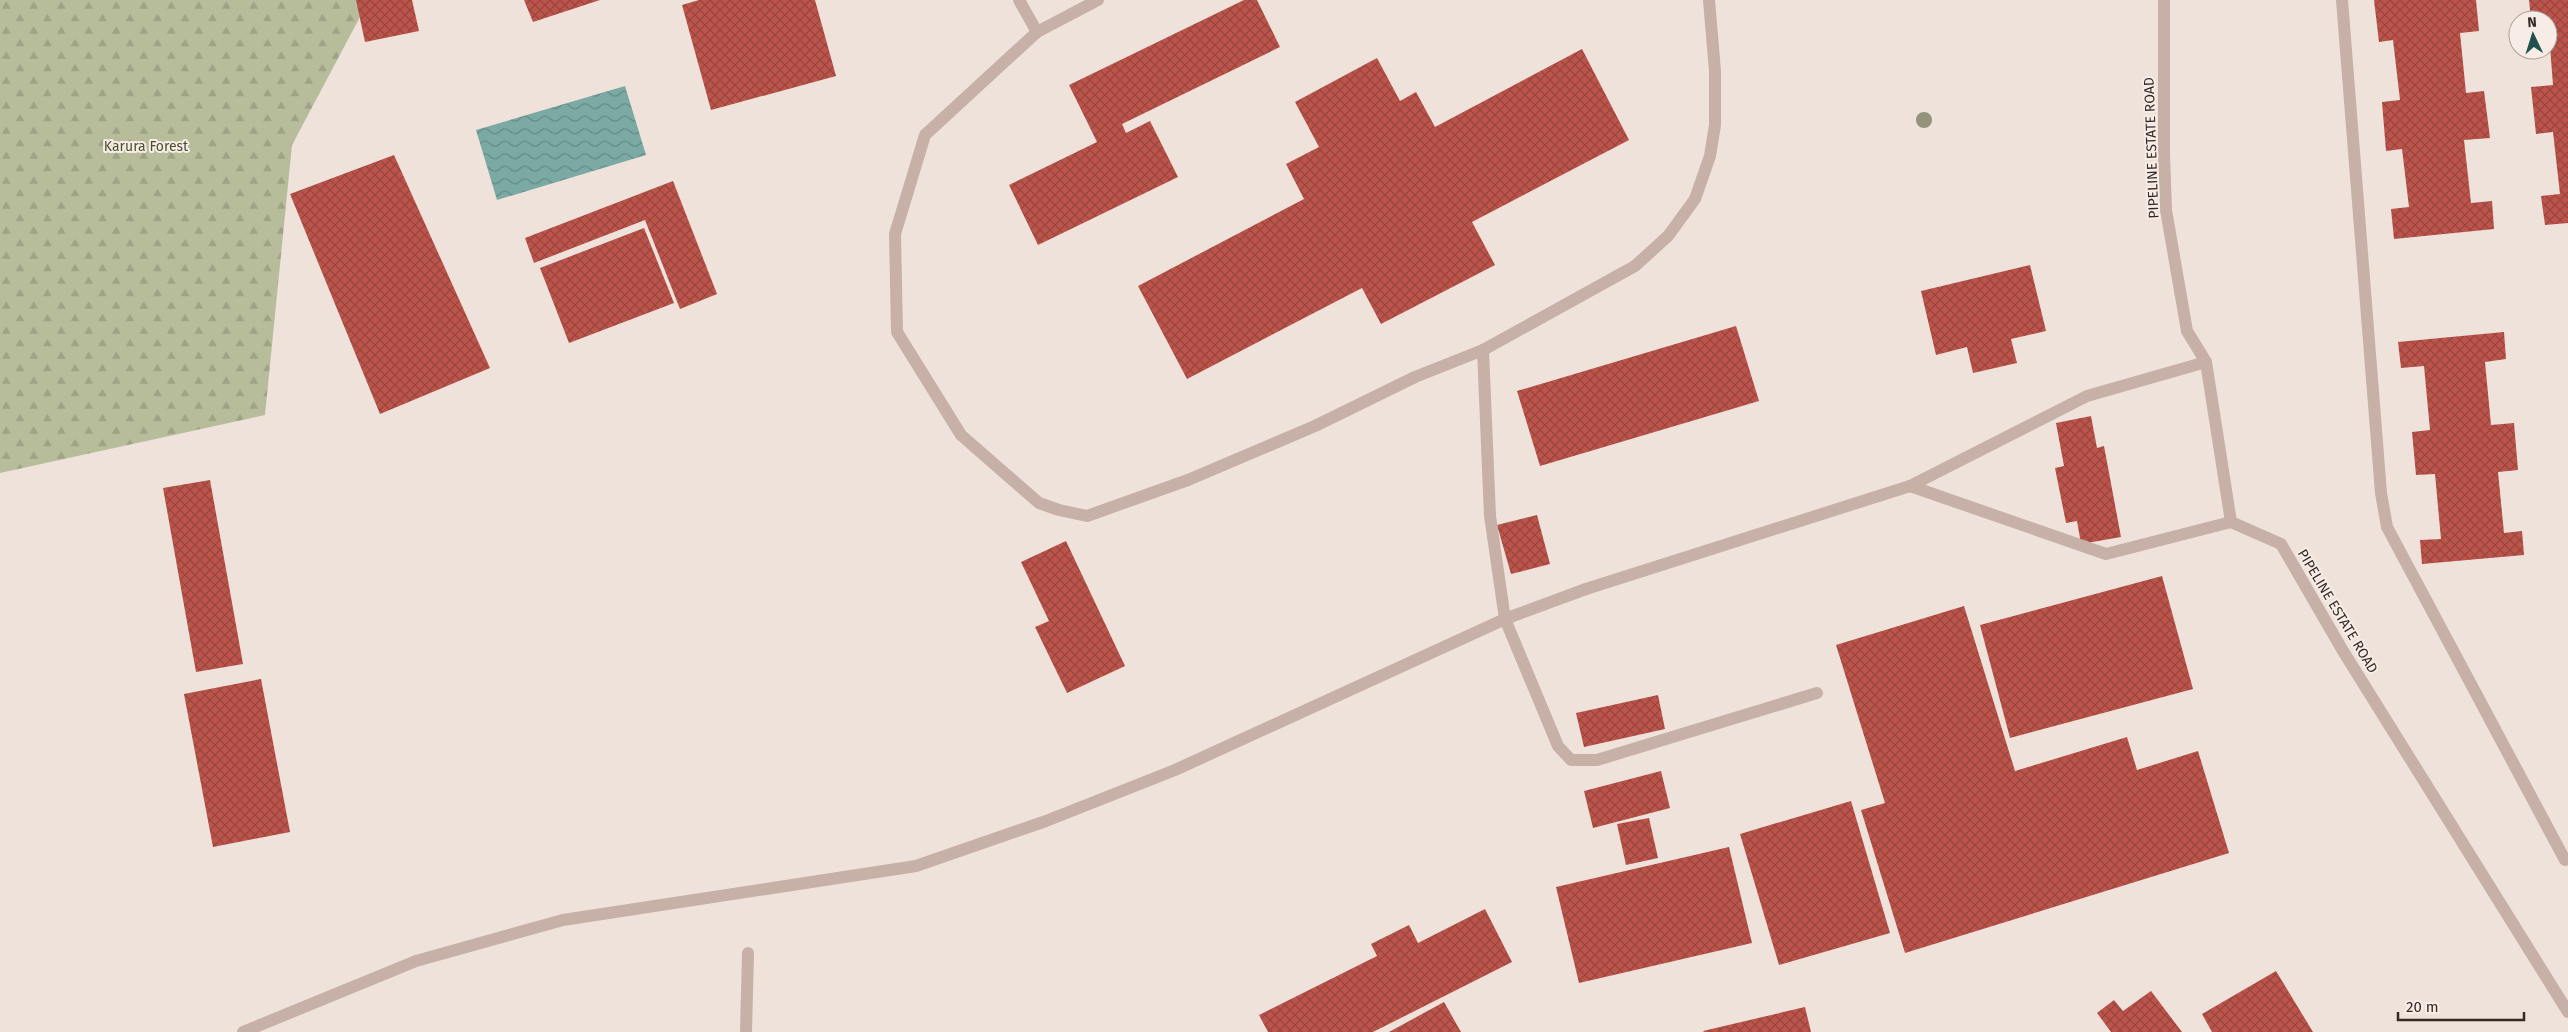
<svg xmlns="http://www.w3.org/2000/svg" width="2568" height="1032" viewBox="0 0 2568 1032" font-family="'Fira Sans',sans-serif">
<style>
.forest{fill:url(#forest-firs)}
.water{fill:url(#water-waves)}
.building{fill:url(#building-cross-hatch)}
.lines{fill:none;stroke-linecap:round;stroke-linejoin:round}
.minor{stroke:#c6b0a7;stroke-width:12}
.tree{fill:#93927b}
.labels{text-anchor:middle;stroke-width:4;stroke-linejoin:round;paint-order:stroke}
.park-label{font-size:14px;fill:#48502d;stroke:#f7ede6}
.street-label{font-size:14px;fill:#332927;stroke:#f7ede6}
</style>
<defs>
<pattern id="forest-firs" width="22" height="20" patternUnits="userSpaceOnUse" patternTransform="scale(1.25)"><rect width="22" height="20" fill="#b7bd9b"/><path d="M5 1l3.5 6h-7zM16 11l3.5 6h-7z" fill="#9ea286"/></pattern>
<pattern id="water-waves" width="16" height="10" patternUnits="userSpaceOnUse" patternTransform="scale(1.25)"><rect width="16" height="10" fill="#7baaa4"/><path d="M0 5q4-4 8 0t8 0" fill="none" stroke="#658a86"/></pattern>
<pattern id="building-cross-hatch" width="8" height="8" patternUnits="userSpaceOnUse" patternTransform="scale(1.25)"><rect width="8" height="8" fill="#bc544b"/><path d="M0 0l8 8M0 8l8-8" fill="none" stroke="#99463e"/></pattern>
</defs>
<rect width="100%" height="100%" fill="#efe2da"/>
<polygon class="forest" points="0,0 369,0 292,145 265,415 0,473"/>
<polygon class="water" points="625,86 646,155 497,200 476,130"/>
<g class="building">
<polygon points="356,0 412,0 419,31 365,42"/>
<polygon points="524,0 600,0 533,22"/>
<polygon points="699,0 815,0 836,76 711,110 682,5"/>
<polygon points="1244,0 1257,0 1280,47 1122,124 1126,133 1150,121 1178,177 1038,245 1009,185 1097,142 1069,85"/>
<polygon points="2374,0 2476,0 2479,31 2460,33 2466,93 2484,91 2490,138 2464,140 2471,203 2492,201 2494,229 2394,239 2391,209 2409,207 2402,149 2386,151 2382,102 2400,100 2393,40 2379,42"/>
<polygon points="2529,0 2568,0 2568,223 2545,225 2541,196 2560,194 2553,132 2536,134 2531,87 2553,85 2548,20 2531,20"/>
<polygon points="1582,49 1629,140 1472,222 1495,265 1381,324 1362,288 1187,379 1138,286 1304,199 1286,164 1319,147 1295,102 1377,58 1400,101 1416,92 1435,127"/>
<polygon points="394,155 490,368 380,414 290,194"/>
<polygon points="673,181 717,294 680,309 645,220 534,263 525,238"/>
<polygon points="644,228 674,303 569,343 540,268"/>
<polygon points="2030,265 2046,331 2011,339 2017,363 1973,373 1967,347 1936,355 1921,291"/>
<polygon points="1736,326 1759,401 1540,466 1517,391"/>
<polygon points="2504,332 2506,359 2485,362 2491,425 2514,423 2518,470 2498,472 2504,533 2522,531 2524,555 2422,564 2420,540 2441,539 2435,474 2416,475 2412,432 2430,430 2424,366 2401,368 2398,342"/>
<polygon points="2091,416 2097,448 2104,446 2121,537 2081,544 2077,521 2066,523 2055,468 2064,466 2056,423"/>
<polygon points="210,480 243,664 196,672 163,488"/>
<polygon points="1537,515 1550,564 1511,574 1497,525"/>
<polygon points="1066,541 1125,666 1067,693 1035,627 1049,621 1021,562"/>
<polygon points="2162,576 2193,689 2010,738 1980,625"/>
<polygon points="1964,606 2015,771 2127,737 2137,770 2198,751 2229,853 1905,953 1861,810 1885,803 1836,645"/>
<polygon points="261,679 290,832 213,847 184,694"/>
<polygon points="1658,695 1665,729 1584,747 1576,713"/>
<polygon points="1661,771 1670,808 1593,828 1584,791"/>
<polygon points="1851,801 1890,933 1779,965 1740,834"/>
<polygon points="1649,818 1658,858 1626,865 1617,824"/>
<polygon points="1729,847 1752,943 1579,983 1556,887"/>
<polygon points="1485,909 1512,962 1373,1032 1268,1032 1259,1015 1377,956 1371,944 1409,925 1418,943"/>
<polygon points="2276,971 2313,1032 2212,1032 2202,1014"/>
<polygon points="2151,991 2182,1032 2111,1032 2097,1013 2114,1000 2123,1011"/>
<polygon points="1444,1002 1461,1032 1389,1032"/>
<polygon points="1805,1007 1811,1032 1704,1032 1703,1031"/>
</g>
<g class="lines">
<g class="minor">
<polyline points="1019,0 1037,32"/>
<polyline points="1098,0 1037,32 925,135 895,234 897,332 961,435 1039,503 1059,510 1087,516 1188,480 1315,426 1415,377 1483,350 1635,266 1668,236 1695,199 1710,156 1715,125 1715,71 1709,0"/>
<polyline points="2164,0 2164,154 2166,210 2187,331 2206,362 2231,522 2281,544 2343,651 2568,1012"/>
<polyline points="2342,0 2381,493 2387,527 2565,860"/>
<polyline points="1483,350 1490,516 1505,619 1558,746 1571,760 1597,760 1817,693"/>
<polyline points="1910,486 2106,554 2231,522"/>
<polyline points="243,1032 416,961 563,920 916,866 1046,821 1175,770 1505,619 1586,589 1910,486 2087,396 2206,362"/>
<polyline points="746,1032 748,953"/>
</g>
</g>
<circle class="tree" cx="1924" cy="120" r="8"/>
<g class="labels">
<g class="park-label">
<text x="146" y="151">Karura Forest</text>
</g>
<g class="street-label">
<text transform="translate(2151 148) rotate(-92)" y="5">PIPELINE ESTATE ROAD</text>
<text transform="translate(2338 611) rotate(59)" y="5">PIPELINE ESTATE ROAD</text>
</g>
</g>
<g transform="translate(2533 35) rotate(356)"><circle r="24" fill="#f7ede6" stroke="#a99f9a"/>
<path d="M0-4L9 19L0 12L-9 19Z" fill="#20514d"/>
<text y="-8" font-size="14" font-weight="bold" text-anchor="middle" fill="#332927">N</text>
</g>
<path d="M2398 1012v8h126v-8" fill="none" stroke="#332927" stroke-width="2.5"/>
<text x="2406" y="1012" font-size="15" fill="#332927" stroke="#f7ede6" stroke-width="4" paint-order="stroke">20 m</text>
</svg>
